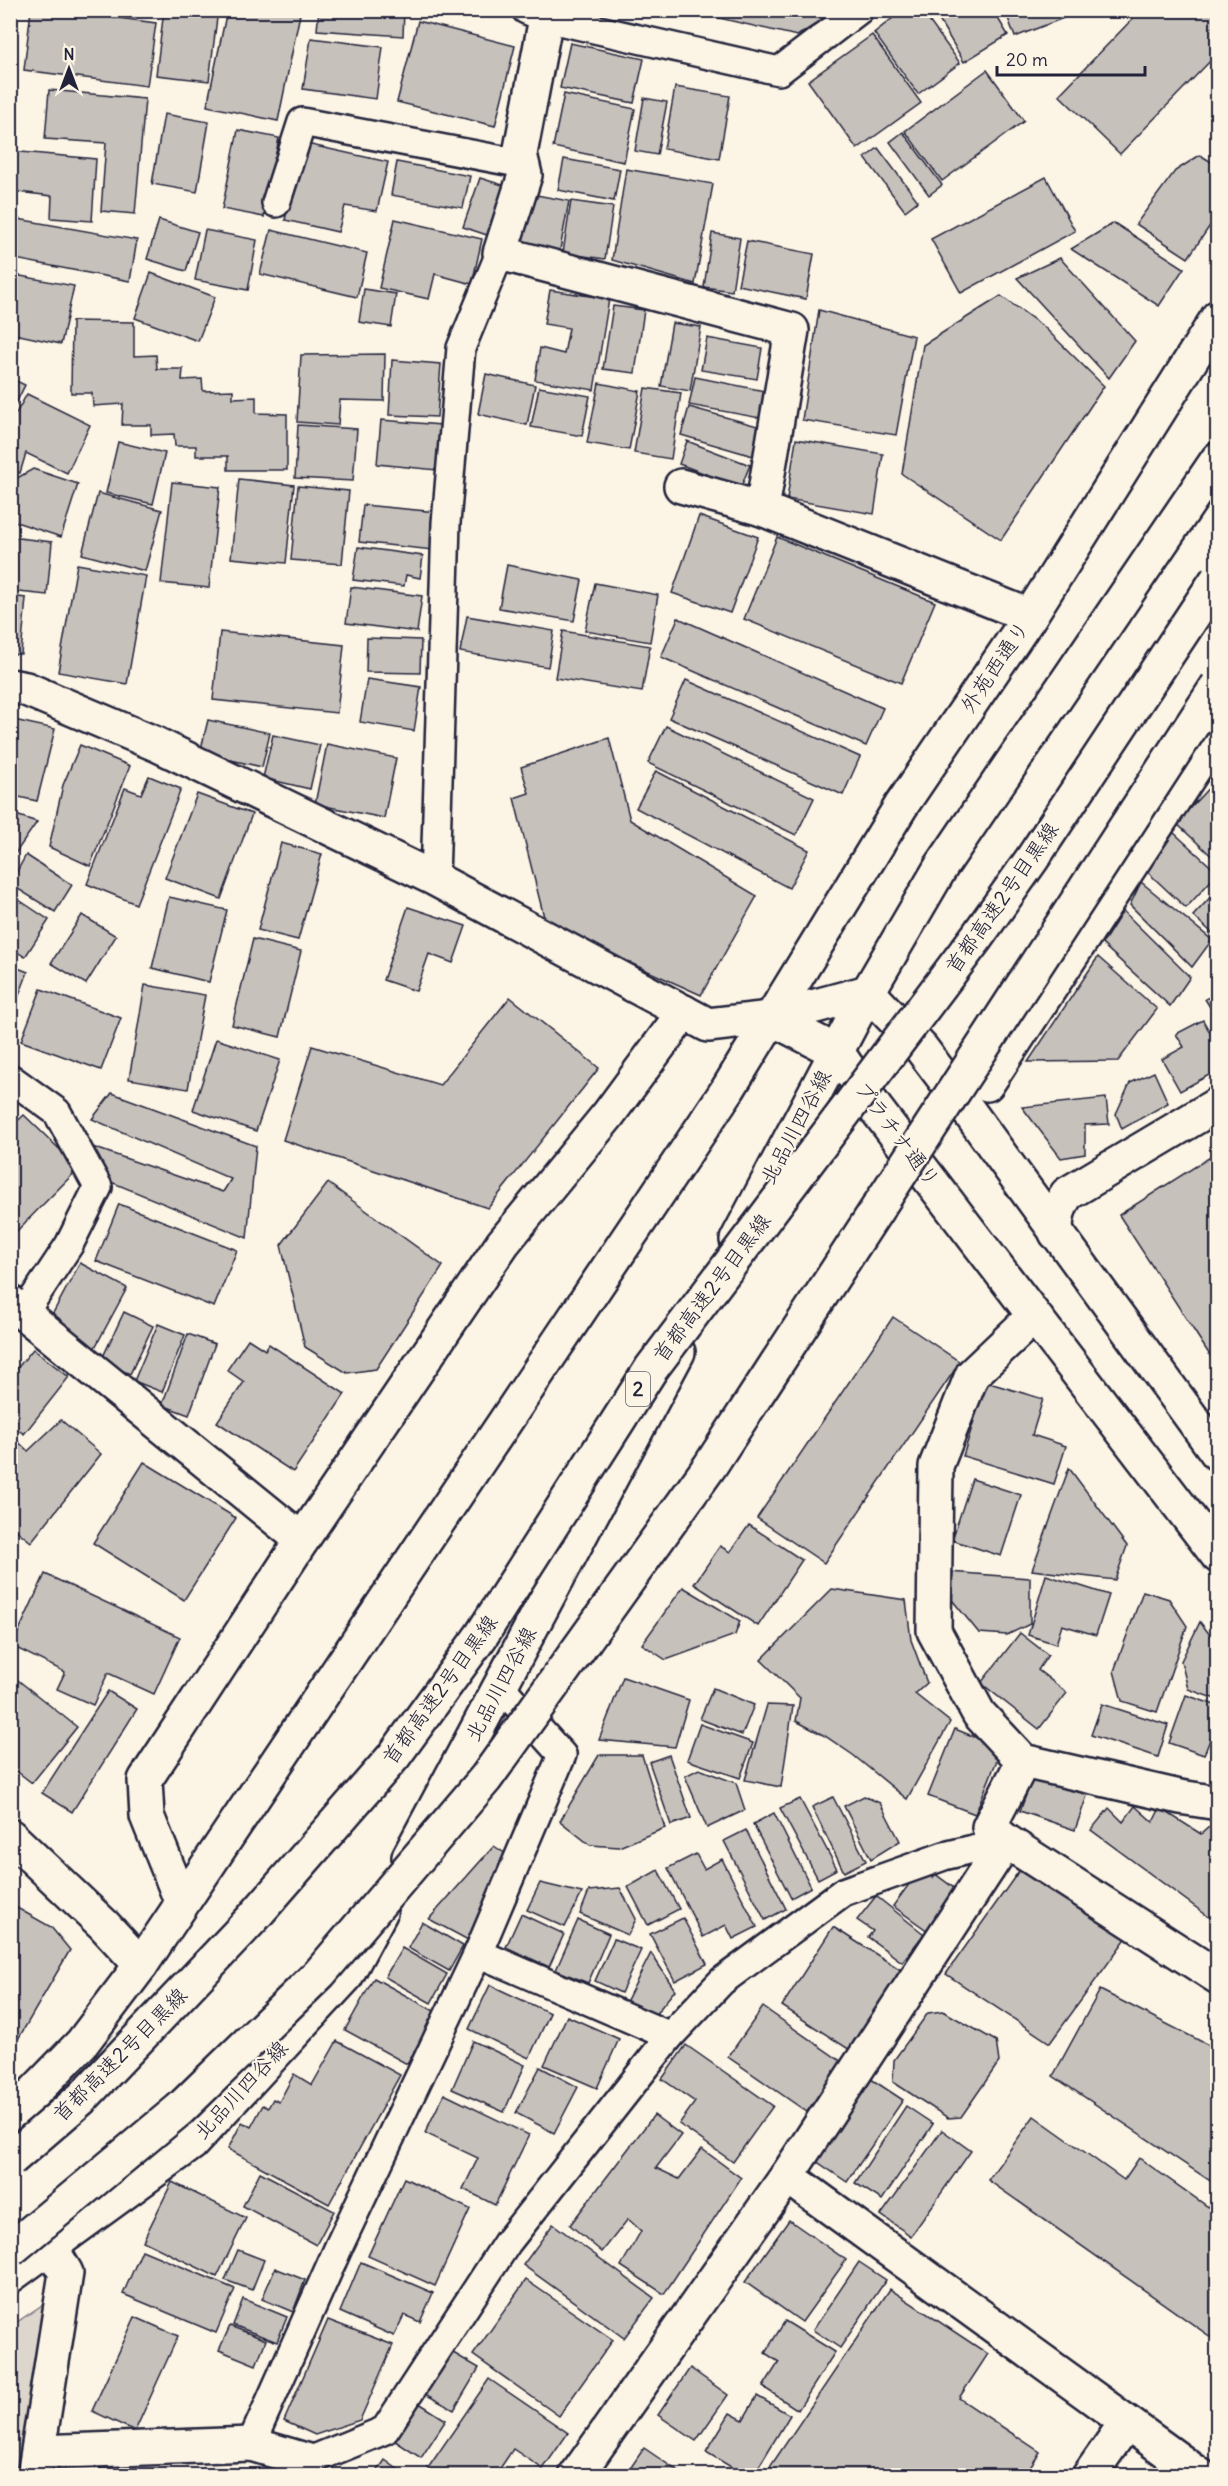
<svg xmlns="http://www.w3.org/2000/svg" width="1228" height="2486" viewBox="0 0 1228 2486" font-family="Delius,'Klee One',sans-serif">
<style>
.green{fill:#dcd6cc;stroke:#7f7c84;stroke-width:1.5}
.building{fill:#c6c1bb;stroke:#22223b;stroke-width:1.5}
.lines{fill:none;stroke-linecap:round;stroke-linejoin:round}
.lane-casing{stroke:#22223b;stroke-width:32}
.street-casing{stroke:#22223b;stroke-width:38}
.secondary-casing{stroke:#22223b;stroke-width:38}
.lane{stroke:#fcf5e5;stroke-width:27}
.street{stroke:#fcf5e5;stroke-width:33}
.secondary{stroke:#fcf5e5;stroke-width:33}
.highway-bridge-casing{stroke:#22223b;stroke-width:38;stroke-linecap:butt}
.highway-bridge{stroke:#fcf5e5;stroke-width:33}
.labels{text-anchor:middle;stroke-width:4.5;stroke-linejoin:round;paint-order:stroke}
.shield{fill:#fcf5e5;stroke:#63616e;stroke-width:1.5}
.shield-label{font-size:20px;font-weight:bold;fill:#22223b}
.street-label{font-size:21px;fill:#22223b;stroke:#fcf5e5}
</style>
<rect width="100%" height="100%" fill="#fcf5e5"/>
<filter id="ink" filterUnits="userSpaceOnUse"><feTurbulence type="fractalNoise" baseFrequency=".0167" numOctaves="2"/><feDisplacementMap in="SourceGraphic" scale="12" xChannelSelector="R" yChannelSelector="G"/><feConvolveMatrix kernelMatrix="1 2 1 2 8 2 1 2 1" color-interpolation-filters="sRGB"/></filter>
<g filter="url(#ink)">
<polygon class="green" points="45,2303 23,2475 11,2475 10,2327"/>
<g class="building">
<polygon points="31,10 59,10 156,23 147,86 24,70"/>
<polygon points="164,10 218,10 209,81 156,75"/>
<polygon points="227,10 281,10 300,14 278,121 207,106"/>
<polygon points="319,10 404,10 403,36 317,30"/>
<polygon points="721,10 826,10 824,19 797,36 719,18"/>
<polygon points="903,10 921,10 960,63 918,94 874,33"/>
<polygon points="933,10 993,10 1008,35 964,62"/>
<polygon points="1005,10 1084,10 1015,37"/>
<polygon points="1141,10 1218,10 1218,53 1120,154 1059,95"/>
<polygon points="418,21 515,46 495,126 397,102"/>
<polygon points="872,35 921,103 857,149 808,81"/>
<polygon points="311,38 383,47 376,99 303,89"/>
<polygon points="570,43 644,59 634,103 560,88"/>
<polygon points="987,70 1024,121 942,181 905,131"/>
<polygon points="675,87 730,96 719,159 664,149"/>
<polygon points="49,90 145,99 135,214 101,211 106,143 45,139"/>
<polygon points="564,94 635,109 624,162 553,147"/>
<polygon points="644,98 667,102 657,155 635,151"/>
<polygon points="164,114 209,122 197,192 152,184"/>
<polygon points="238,130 279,138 264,217 222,209"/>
<polygon points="903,132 942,185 929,195 890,142"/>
<polygon points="302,143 388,162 377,211 345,206 338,232 285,220"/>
<polygon points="878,148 918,201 905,211 865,158"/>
<polygon points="10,151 96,159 92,221 51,218 52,196 10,191"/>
<polygon points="1200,155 1218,166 1218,214 1188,258 1136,224 1175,171"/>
<polygon points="564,159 620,169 614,201 558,190"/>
<polygon points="397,162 470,176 463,208 391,195"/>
<polygon points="626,169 713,184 695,284 612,260"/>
<polygon points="1046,177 1075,231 961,293 931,239"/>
<polygon points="480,178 509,187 493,237 463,227"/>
<polygon points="531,194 569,201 559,255 521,248"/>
<polygon points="571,201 613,207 605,259 563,253"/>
<polygon points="12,218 137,240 130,281 10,258"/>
<polygon points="395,219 482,239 472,284 435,274 429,299 379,288"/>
<polygon points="159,220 198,232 186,271 147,259"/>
<polygon points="1114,223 1184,268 1159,306 1071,249"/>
<polygon points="205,230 257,240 248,290 195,280"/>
<polygon points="271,230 367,253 357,297 260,274"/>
<polygon points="712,233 740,238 732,291 704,287"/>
<polygon points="747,241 814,254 806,299 738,285"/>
<polygon points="1060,258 1135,341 1109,378 1017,278"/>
<polygon points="151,273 215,297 198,341 135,318"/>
<polygon points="10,274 74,286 61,344 10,333"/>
<polygon points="364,289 396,294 391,327 359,322"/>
<polygon points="550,290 609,299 594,390 535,380 540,348 564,354 569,328 544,324"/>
<polygon points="1001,296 1044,327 1104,386 1001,540 902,474 923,345"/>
<polygon points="613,306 644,310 635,373 603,369"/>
<polygon points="819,310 914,336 896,435 802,420"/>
<polygon points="72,321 134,322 134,356 156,355 157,369 183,369 182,380 202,379 203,391 233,390 233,398 256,397 256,413 287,414 287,470 228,470 228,456 196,456 196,446 175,446 174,434 151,435 151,425 122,425 123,404 93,406 92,393 71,393"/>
<polygon points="672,323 701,327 690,391 661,386"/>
<polygon points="707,338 762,348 757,379 701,370"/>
<polygon points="385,354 384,401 340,400 338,425 297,422 301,355"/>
<polygon points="392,360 441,364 437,417 389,415"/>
<polygon points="486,374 535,385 527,425 478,414"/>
<polygon points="695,377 765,391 760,418 689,405"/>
<polygon points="10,378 25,385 10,415"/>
<polygon points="599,383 640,391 629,450 587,443"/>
<polygon points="539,387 590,396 582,436 531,427"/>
<polygon points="645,388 681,393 671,459 634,453"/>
<polygon points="27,394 90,425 67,473 26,453 20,473 10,470 10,424"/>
<polygon points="689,407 761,427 753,456 681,435"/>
<polygon points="381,420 441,425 437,470 377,464"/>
<polygon points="298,425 357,429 353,481 295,478"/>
<polygon points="796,439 883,454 874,514 787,499"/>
<polygon points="687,441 750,465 741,487 679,464"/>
<polygon points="118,442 165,453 153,504 106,493"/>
<polygon points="33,469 78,484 61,537 10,520 10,482"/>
<polygon points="239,479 294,485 286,563 231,558"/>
<polygon points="172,482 220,487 209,588 161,583"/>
<polygon points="298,486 349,491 342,564 291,560"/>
<polygon points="98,493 162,510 145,571 82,554"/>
<polygon points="363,505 437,512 433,550 359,542"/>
<polygon points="699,516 758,537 730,613 672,593"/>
<polygon points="10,537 52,542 47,595 10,591"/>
<polygon points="777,537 935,602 901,683 744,619"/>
<polygon points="358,547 423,556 420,578 406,575 404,586 353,580"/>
<polygon points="77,564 146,576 127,684 58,672"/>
<polygon points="507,565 582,580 574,621 499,608"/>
<polygon points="595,583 658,595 650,642 585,631"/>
<polygon points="351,587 422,596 417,632 346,623"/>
<polygon points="10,596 26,598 21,654 10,654"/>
<polygon points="467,616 554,631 548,667 460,652"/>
<polygon points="678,618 883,708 866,746 661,657"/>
<polygon points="563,631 650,646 642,692 555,678"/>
<polygon points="220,632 344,645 337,713 213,700"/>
<polygon points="367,638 421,640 420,673 366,672"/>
<polygon points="367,679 421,687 414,731 360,722"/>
<polygon points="686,680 860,757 843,795 669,718"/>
<polygon points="14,720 55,729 37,801 10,795 10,735"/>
<polygon points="208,720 270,733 262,767 200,753"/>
<polygon points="666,726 814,798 796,835 648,763"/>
<polygon points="273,735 320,745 310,789 263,778"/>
<polygon points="609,738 630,820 757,896 701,995 546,925 514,798 529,793 521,767"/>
<polygon points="327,744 396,758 384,818 315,804"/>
<polygon points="80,745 130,766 90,866 49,847 63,785"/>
<polygon points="656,771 809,850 789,888 636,808"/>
<polygon points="149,776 181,789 136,904 87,884 125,788 141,794"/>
<polygon points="1215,781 1218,783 1218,862 1176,823"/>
<polygon points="197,794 252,814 221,899 165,878"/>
<polygon points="10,813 37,822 10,861"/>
<polygon points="1173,832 1218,873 1186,908 1141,866"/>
<polygon points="281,843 322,854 298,940 258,930"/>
<polygon points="26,855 72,885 55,912 10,884"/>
<polygon points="1141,882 1212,940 1192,967 1130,905"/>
<polygon points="1218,889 1218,938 1193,916"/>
<polygon points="10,894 49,920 25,957 10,947"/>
<polygon points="169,897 227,910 209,982 152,968"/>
<polygon points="408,907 466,926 453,963 429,954 416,991 383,980"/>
<polygon points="1123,911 1190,977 1170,1006 1102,944"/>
<polygon points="82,915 116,936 86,984 51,963"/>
<polygon points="253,939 301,951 280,1037 232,1025"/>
<polygon points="1098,957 1157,1009 1118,1061 1028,1062"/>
<polygon points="10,965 28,972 10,1019"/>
<polygon points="145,985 205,995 188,1089 129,1079"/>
<polygon points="41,989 121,1018 101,1070 21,1041"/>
<polygon points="1218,993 1218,1020 1205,999"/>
<polygon points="510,997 599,1068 488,1208 283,1140 312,1046 440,1085"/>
<polygon points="1203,1020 1218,1047 1218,1070 1180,1091 1162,1059 1184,1047 1176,1034"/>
<polygon points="216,1039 280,1060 256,1131 193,1110"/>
<polygon points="1154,1072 1168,1103 1122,1129 1116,1114 1130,1083"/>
<polygon points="112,1093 256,1146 247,1238 111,1182 84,1144 223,1192 231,1179 92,1119"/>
<polygon points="1106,1098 1109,1124 1085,1125 1085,1154 1061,1158 1022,1107"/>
<polygon points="24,1115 79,1168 10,1238 10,1128"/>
<polygon points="1218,1152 1218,1358 1213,1360 1119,1215"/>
<polygon points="328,1183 443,1266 376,1369 347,1373 305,1347 281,1245"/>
<polygon points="119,1204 237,1250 214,1307 96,1261"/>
<polygon points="80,1263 127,1288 92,1353 45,1328"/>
<polygon points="124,1312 153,1326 130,1374 101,1361"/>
<polygon points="893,1317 960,1362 824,1563 757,1518"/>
<polygon points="158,1324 185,1335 162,1392 134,1381"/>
<polygon points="188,1334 215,1344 189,1415 162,1405"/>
<polygon points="248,1339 265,1350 269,1344 345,1394 293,1472 217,1422 244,1382 227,1370"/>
<polygon points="33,1349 69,1377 24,1434 10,1424 10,1377"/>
<polygon points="986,1382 1043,1399 1032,1435 1066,1446 1054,1484 963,1456"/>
<polygon points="61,1420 101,1454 31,1542 10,1525 10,1434 28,1451"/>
<polygon points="144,1462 236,1518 184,1600 93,1543"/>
<polygon points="1069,1468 1127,1546 1115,1580 1032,1570"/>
<polygon points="972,1479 1021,1495 1001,1556 952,1540"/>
<polygon points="749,1525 802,1560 758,1626 694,1584 720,1546 730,1552"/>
<polygon points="949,1572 1030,1578 1030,1624 1007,1635 979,1633 948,1595"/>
<polygon points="45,1574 180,1637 154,1694 108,1673 93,1705 57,1689 65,1672 12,1646"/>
<polygon points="1046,1575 1109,1595 1096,1635 1062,1625 1056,1644 1028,1635"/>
<polygon points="683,1587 740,1621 735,1635 666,1660 642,1644"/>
<polygon points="832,1589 906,1600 911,1640 927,1683 915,1694 950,1722 907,1799 853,1755 825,1736 796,1721 800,1698 761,1660"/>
<polygon points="1143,1591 1169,1599 1187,1626 1157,1712 1122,1701 1114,1671"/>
<polygon points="1200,1622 1218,1645 1218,1700 1188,1689 1181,1661"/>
<polygon points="1020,1633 1048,1655 1038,1670 1067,1693 1039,1729 981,1683"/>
<polygon points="14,1677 77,1727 32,1783 10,1766 10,1681"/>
<polygon points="623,1677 689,1700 675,1747 599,1740"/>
<polygon points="713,1688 754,1705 742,1735 700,1719"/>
<polygon points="108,1691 137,1709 72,1812 42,1793"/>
<polygon points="1186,1695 1218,1706 1218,1719 1204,1755 1169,1743"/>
<polygon points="1102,1704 1168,1725 1158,1757 1091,1735"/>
<polygon points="767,1705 793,1706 781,1787 745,1780"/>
<polygon points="700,1724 753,1743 740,1778 687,1760"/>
<polygon points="955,1729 1002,1748 975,1814 928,1796"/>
<polygon points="599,1755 642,1755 665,1828 619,1847 590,1845 560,1821"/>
<polygon points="669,1755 691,1818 671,1825 649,1762"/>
<polygon points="699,1769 736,1783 745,1810 707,1828 685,1776"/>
<polygon points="1034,1774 1088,1793 1075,1830 1020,1811"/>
<polygon points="864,1796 880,1803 900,1841 871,1859 844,1806"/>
<polygon points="833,1797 866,1861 844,1872 812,1807"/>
<polygon points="800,1799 837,1869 818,1879 780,1808"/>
<polygon points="1135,1806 1153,1822 1160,1808 1201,1834 1218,1819 1218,1914 1213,1920 1091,1830 1109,1808 1123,1822"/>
<polygon points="774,1813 811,1887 791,1898 753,1824"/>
<polygon points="746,1830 786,1909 765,1920 724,1841"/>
<polygon points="494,1846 509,1856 468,1940 429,1919"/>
<polygon points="696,1854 704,1869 722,1859 757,1927 733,1939 726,1925 703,1937 668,1868"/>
<polygon points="1021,1868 1130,1933 1050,2043 946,1974"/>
<polygon points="658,1870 679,1909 648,1925 628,1887"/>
<polygon points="924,1872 933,1878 935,1874 958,1891 928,1931 893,1906 915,1876"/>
<polygon points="540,1883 582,1893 565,1927 527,1910"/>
<polygon points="620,1888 636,1919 628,1935 580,1914 589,1891"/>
<polygon points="876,1896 924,1934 902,1962 868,1937 873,1931 857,1920"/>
<polygon points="10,1904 51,1927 70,1950 10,2053"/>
<polygon points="521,1914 564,1934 549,1967 506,1947"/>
<polygon points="683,1918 707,1964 675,1981 650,1934"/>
<polygon points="578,1920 609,1934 588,1983 556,1970"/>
<polygon points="422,1922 463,1946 449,1971 408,1948"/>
<polygon points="833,1927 901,1970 850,2050 782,2006"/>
<polygon points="614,1939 641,1950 621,1993 595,1981"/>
<polygon points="402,1948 447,1974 431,2003 385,1977"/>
<polygon points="651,1953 675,1990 654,2016 626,2002"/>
<polygon points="374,1978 436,2012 407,2064 345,2030"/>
<polygon points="490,1985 550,2013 529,2058 469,2029"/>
<polygon points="1100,1990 1218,2050 1218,2186 1053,2076"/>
<polygon points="763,2007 842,2062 807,2112 728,2057"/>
<polygon points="943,2011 996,2041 999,2062 961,2117 948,2118 893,2082 894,2060 928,2013"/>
<polygon points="567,2016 619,2039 597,2088 544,2065"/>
<polygon points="337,2041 400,2075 329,2204 228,2149 242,2122 251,2127 263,2105 268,2108 273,2099 279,2102 294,2074 312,2085"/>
<polygon points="473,2041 525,2065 504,2112 452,2089"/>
<polygon points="686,2045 773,2106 733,2162 679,2124 695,2102 662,2079"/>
<polygon points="540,2067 578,2087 554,2133 516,2113"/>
<polygon points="871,2079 903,2100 847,2182 816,2161"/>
<polygon points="444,2094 529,2135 495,2205 463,2189 478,2158 425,2133"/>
<polygon points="906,2106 933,2124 882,2200 855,2183"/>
<polygon points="654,2115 681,2135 656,2168 679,2179 702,2149 741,2178 664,2294 621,2266 641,2231 628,2219 602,2252 570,2225"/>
<polygon points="1034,2116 1124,2180 1139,2158 1218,2214 1218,2342 988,2180"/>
<polygon points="942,2130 971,2151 911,2236 881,2215"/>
<polygon points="260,2172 334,2211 316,2245 243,2206"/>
<polygon points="404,2178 470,2209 435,2286 368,2256"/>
<polygon points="172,2182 246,2218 217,2277 143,2241"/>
<polygon points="789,2220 846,2260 802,2322 745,2282"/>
<polygon points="553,2224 654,2298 624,2338 523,2265"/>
<polygon points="142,2250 235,2289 216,2333 123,2294"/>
<polygon points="238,2250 264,2260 252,2290 225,2280"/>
<polygon points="361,2262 433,2293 420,2322 404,2315 394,2336 340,2312"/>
<polygon points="859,2262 886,2280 840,2348 813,2330"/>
<polygon points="275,2268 305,2280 293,2312 262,2299"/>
<polygon points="526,2280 613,2340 559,2416 473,2355"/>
<polygon points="890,2289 988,2354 959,2398 1040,2452 1025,2476 782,2476 770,2467"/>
<polygon points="243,2299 287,2317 277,2342 233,2325"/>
<polygon points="135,2317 178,2336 135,2431 92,2411"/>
<polygon points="328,2320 393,2345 360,2420 315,2435 284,2421"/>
<polygon points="785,2321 835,2352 798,2410 763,2387 779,2362 765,2353"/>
<polygon points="230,2326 266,2340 256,2365 219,2350"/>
<polygon points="448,2350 479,2368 454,2410 423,2393"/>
<polygon points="690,2368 728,2395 696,2441 658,2415"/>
<polygon points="489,2379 568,2433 543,2469 513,2449 495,2476 439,2476 428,2468"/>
<polygon points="757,2396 790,2415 753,2476 746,2476 706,2452 730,2413 743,2420"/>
<polygon points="416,2401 446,2420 421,2458 392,2439"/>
<polygon points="644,2448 685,2476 625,2476"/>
<polygon points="385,2460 407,2476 374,2476"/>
</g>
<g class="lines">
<defs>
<g id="lane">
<polyline points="526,10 546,18 779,71 859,10"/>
<polyline points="276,203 302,122 523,164"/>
<polyline points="435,879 446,523 461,348 500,253"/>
<polyline points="10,1078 57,1112 98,1187 69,1245 24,1313"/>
<polyline points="478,1953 670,2036"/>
<polyline points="251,2444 340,2244 478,1953 562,1755 500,1686"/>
<polyline points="306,2476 309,2461 385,2430 507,2243 670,2036 722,1981 843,1892 944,1856 1006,1841"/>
</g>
<g id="street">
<polyline points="546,18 520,154 525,175 500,253 792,330 762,509"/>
<polyline points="681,486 762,509 1030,616"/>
<polyline points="10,686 26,689 156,744 435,879 708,1025 771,1018"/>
<polyline points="987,1084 1218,732"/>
<path d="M 1056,1233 C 1056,1217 1058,1207 1067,1194 L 1218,1104"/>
<polyline points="10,1302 302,1540"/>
<polyline points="1034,1316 972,1375 936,1466 934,1631 979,1714 1023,1761 1180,1797 1218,1803"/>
<polyline points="1023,1761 989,1827 1006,1841 1218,1977"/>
<polyline points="1006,1841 787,2176 1201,2476"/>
<polyline points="182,1903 147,1816 145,1780 302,1540 503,1243 608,1115 684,1012"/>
<polyline points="39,2452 251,2444 309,2461"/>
<polyline points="34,2476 66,2273 50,2246"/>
<polyline points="576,2476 787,2176"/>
<polyline points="1089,2476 1126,2423"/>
</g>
<g id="secondary">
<polyline points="868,992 921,1048 967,1109 1218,1454"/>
<polyline points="771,1018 837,1052 876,1109 1218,1556"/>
<polyline points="771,1018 868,992"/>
<polyline points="737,1240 868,992 941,867 1218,459"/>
<polyline points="10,1836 104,1925 141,1965"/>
<polyline points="409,1857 678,1352"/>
<polyline points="10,2117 82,2043 141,1965 728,1089 901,806 1030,616 1218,317"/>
<polyline points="10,2276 191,2144 346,1976 380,1913"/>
</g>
</defs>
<use href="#lane" class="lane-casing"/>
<use href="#street" class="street-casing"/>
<use href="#secondary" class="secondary-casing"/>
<use href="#lane" class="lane"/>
<use href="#street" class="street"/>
<use href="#secondary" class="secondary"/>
<defs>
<g id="highway-bridge">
<polyline points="10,2160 83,2097 252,1919 394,1756 481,1636 651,1369 976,938 1032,859 1218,578"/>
<polyline points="10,2250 180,2109 320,1973 486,1778 710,1466 1218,685"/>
</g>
</defs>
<use href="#highway-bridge" class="highway-bridge-casing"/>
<use href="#highway-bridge" class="highway-bridge"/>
</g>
</g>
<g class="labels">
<rect class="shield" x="626" y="1372" width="24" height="34" rx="4.5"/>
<g class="shield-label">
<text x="638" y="1396">2</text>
</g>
<g class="street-label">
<text transform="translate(995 667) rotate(-56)" y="7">外苑西通り</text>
<text transform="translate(1002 898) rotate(-55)" y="7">首都高速2号目黒線</text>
<text transform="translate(796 1127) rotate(-62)" y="7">北品川四谷線</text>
<text transform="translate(897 1134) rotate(53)" y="7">プラチナ通り</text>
<text transform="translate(712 1288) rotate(-53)" y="7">首都高速2号目黒線</text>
<text transform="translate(501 1684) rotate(-62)" y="7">北品川四谷線</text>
<text transform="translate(440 1690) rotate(-54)" y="7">首都高速2号目黒線</text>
<text transform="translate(120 2055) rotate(-45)" y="7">首都高速2号目黒線</text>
<text transform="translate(241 2090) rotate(-47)" y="7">北品川四谷線</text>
</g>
</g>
<rect width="1228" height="2486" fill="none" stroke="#fcf5e5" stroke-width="36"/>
<rect x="18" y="18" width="1192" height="2450" fill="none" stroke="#22223b" stroke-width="2" filter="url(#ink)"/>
<g transform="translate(69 69)" stroke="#fcf5e5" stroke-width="4.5" paint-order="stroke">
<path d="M0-4.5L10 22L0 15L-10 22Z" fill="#22223b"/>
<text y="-9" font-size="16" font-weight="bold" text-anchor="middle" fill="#22223b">N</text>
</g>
<path d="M997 66v9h148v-9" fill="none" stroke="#22223b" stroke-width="3"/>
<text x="1006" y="66" font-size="18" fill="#22223b" stroke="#fcf5e5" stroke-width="4.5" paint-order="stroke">20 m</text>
</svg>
